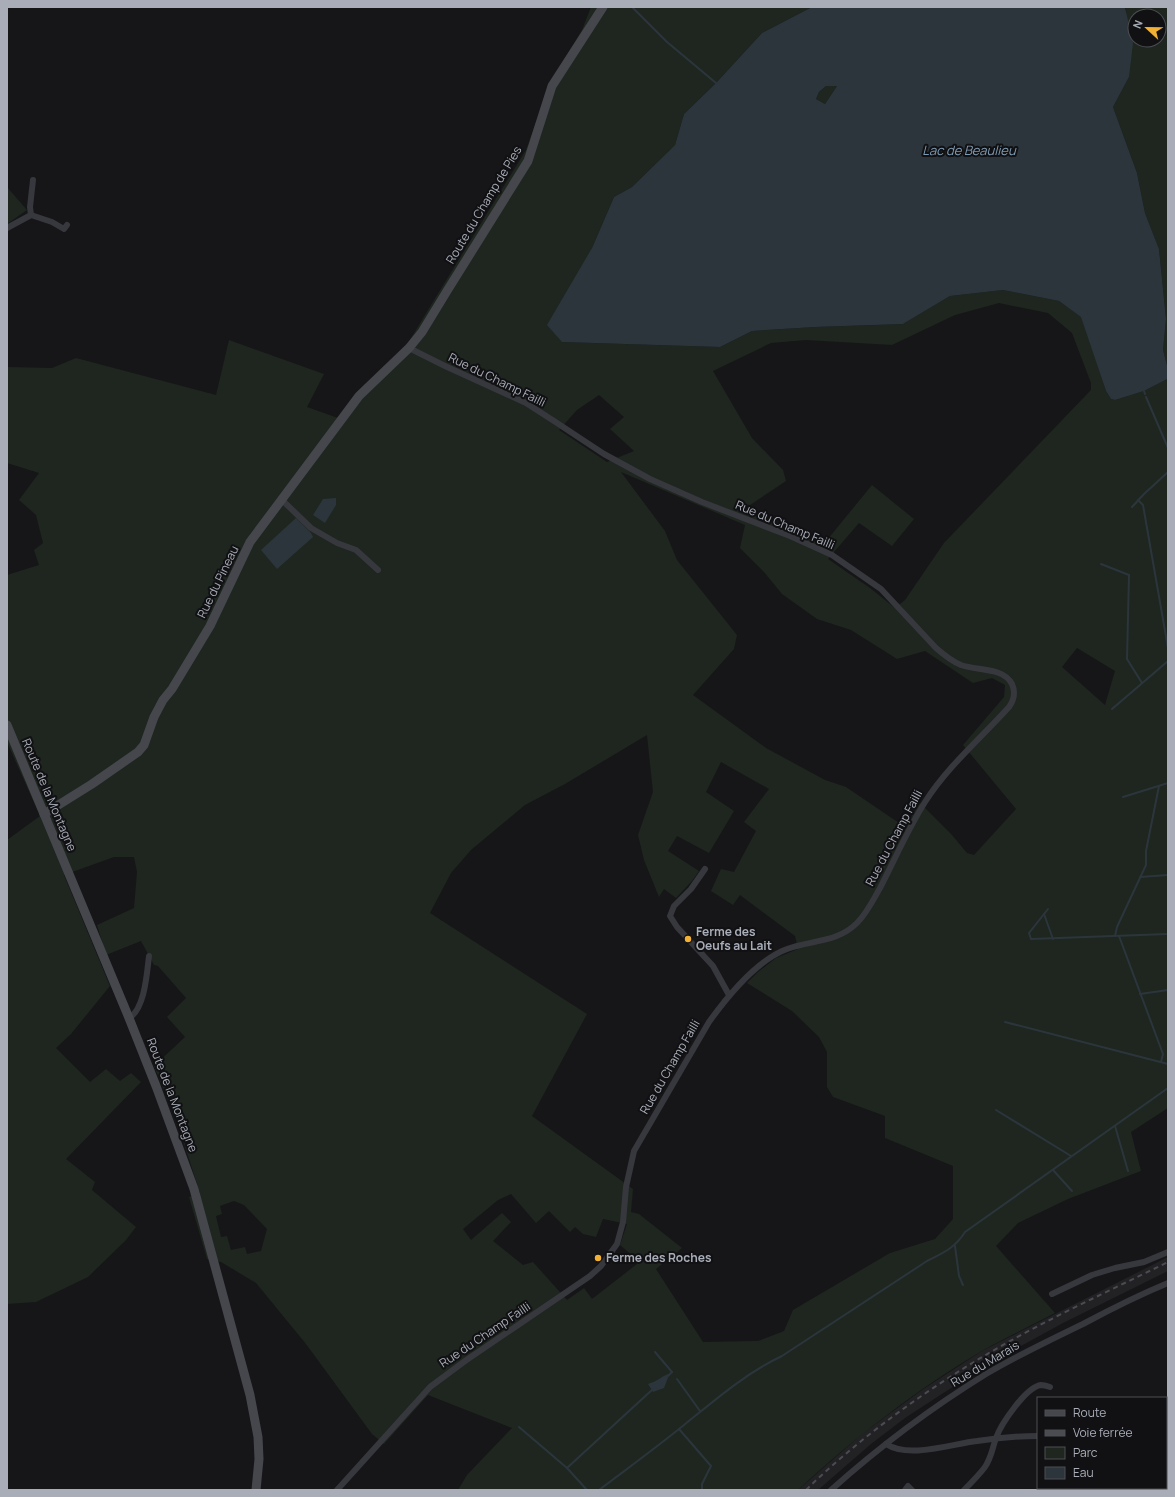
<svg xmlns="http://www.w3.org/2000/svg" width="1175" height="1497" viewBox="0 0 1175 1497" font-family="Manrope,sans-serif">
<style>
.built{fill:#222225}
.green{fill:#1e261f;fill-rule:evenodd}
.water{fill:#2c353c;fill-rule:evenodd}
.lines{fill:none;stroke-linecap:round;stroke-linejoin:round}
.stream{stroke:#2c353c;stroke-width:2}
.street{stroke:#37383d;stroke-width:6}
.secondary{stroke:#45474d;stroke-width:9}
.rail{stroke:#4a4c52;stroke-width:2;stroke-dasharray:5 4;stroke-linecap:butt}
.poi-dot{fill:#f2b134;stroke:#111113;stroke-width:1.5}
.labels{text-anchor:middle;stroke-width:4;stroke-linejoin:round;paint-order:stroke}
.street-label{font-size:12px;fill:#a8adb8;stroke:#111113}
.poi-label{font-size:12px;font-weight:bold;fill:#a8adb8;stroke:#111113;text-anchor:start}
.water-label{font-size:13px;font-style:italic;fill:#7f9bb3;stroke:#111113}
</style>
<rect width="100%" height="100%" fill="#161618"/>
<polygon class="built" points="1168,1257 1168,1271 1063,1323 988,1364 905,1418 871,1444 818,1490 798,1490 862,1434 922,1390 982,1351"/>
<g class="green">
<path d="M 591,7 L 812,7 L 762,33 L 716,83 L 684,114 L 675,145 L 632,187 L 614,197 L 592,248 L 562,342 L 720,347 L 752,331 L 815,327 L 903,324 L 950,296 L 1003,290 L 1059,301 L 1082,317 L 1106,391 L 1111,399 L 1115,400 L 1144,391 L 1168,378 L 1168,1108 L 1131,1132 L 1141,1171 L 1068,1199 L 1018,1223 L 996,1246 L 1055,1313 C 1031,1326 1006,1337 982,1351 C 917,1389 853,1439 798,1490 L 458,1490 L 467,1475 L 512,1428 L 428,1395 L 384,1444 L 372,1434 L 306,1344 L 256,1283 L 221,1262 L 207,1259 L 189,1197 L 200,1193 L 177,1122 L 154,1066 L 185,1037 L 167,1017 L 186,998 L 158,966 L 154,965 L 141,941 L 106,955 L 97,925 L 134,908 L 137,872 L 134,857 L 114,857 L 64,875 L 110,986 L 71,1034 L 56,1048 L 90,1082 L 106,1069 L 120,1081 L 131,1073 L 141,1082 L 66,1159 L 95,1182 L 92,1190 L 136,1227 L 126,1240 L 88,1277 L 36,1302 L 7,1304 L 7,840 L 40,816 L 7,742 L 7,575 L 39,565 L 34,550 L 43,543 L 36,515 L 19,500 L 39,473 L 7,463 L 7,367 L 52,368 L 76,358 L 216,395 L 229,340 L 324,374 L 307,407 L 338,418 L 361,388 L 407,345 L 428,310 L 526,150 L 551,81 L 582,30 ZM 999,303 L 1048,313 L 1072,333 L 1091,383 L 1091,390 L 944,543 L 905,600 L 895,608 L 870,588 L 828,559 L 859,523 L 892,546 L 914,519 L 872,485 L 823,545 L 744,509 L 786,481 L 783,470 L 752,438 L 713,371 L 771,343 L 806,340 L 892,345 L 955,315 ZM 599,395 L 624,417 L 610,429 L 634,451 L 607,462 L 559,430 L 577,410 ZM 621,472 L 745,525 L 740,548 L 764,572 L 782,594 L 817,619 L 851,630 L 897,659 L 925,651 L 973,683 L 992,678 L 1005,685 L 1004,697 L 963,745 L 1016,809 L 974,855 L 967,853 L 952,835 L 920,803 L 905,827 L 846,787 L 825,780 L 766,748 L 693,695 L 734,649 L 737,635 L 677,560 L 665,531 ZM 1077,648 L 1115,671 L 1105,705 L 1062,667 ZM 647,735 L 653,792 L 638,835 L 644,860 L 659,897 L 664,889 L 676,898 L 692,881 L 699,871 L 668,851 L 677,836 L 709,853 L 734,811 L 706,792 L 721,762 L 769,789 L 744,822 L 756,831 L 734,872 L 721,869 L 711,891 L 733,905 L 740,895 L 795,936 L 798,949 L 776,958 L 758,972 L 747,983 L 792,1011 L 819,1037 L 827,1052 L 827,1087 L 833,1097 L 885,1116 L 885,1138 L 953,1166 L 953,1219 L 935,1239 L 890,1253 L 793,1310 L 784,1331 L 758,1341 L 703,1342 L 656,1269 L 682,1248 L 639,1214 L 631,1212 L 633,1189 L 532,1116 L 587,1014 L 430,913 L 451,873 L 471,850 L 525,805 L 565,784 ZM 511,1194 L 536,1223 L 549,1211 L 570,1232 L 575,1227 L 583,1234 L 596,1237 L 603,1219 L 627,1224 L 620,1245 L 633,1256 L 637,1264 L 592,1299 L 584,1288 L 567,1300 L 533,1262 L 523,1265 L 493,1241 L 511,1222 L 502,1213 L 471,1240 L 463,1229 L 498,1200 ZM 234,1201 L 244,1205 L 267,1229 L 261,1251 L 247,1254 L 245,1247 L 231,1250 L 227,1236 L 221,1237 L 216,1216 L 222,1214 L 220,1206 Z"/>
<path d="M 1125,7 L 1168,7 L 1168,369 L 1163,350 L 1166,319 L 1159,249 L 1145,213 L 1137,173 L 1113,107 L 1129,77 L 1126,9 ZM 1135,16 L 1159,16 L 1159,40 L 1135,40 Z"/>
<polygon points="826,86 837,86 825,104 816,99 819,92"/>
<polygon points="7,187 27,210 7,224"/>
</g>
<g class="water">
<path d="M 812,7 L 1125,7 L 1133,43 L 1129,77 L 1113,107 L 1137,173 L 1145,213 L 1159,249 L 1166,319 L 1163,350 L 1168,369 L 1167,379 L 1144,391 L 1115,400 L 1111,399 L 1106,391 L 1081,317 L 1059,301 L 1003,290 L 950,296 L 903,324 L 815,327 L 752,331 L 720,347 L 562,342 L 547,325 L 592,248 L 614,197 L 632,187 L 675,145 L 684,114 L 716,83 L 762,33 ZM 826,86 L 837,86 L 825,104 L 816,99 L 819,92 Z"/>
<polygon points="336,498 336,505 325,523 313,515 323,499"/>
<polygon points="296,518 311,533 313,537 277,569 261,550"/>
<path d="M 668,1374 L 669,1375 L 664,1388 L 653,1392 L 648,1384 C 658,1381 659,1378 668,1374 Z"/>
</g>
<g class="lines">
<g class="stream">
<polyline points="632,7 667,42 716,83"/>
<polyline points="1144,391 1145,394"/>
<polyline points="1146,397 1168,448"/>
<polyline points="1138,500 1143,505 1168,648"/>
<polyline points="1132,507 1144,494 1168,472"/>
<polyline points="1101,564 1129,575 1127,659 1142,683"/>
<polyline points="1112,709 1168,661"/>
<polyline points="1123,797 1168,783"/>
<polyline points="1140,877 1168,875"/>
<polyline points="1048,909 1029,933 1031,939 1168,934"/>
<polyline points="1044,914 1053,939"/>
<polyline points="1115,936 1117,927 1146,865 1146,851 1159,786"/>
<polyline points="1119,936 1163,1054 1161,1062"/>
<polyline points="1140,994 1168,990"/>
<polyline points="1005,1022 1168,1064"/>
<polyline points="996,1110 1071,1156"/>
<polyline points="1115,1126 1128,1171"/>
<polyline points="1053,1170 1072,1191"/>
<polyline points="955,1246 959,1276 963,1285"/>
<polyline points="655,1352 672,1372"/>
<polyline points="668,1376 672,1372"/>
<polyline points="677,1379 700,1411"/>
<polyline points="519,1427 567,1468 587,1490"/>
<polyline points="679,1429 711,1466 702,1484 702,1490"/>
<polyline points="567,1468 653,1389"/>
<path d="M 599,1490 C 628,1468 657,1447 684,1425 C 715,1400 746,1373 782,1356 L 927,1261 C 943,1253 955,1248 965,1232 L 1168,1088"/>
</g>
<g class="street">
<polyline points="31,215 30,207 33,180"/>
<polyline points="7,228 31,215 52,222 64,229 67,225"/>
<polyline points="281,499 311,528 337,543 356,550 378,570"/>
<polyline points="705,869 691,889 674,906 670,916 677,927 713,966 729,995"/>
<path d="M 129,1018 C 145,1009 147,972 149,956"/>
<polyline points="1052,1294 1092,1275 1115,1268 1144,1262 1168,1252"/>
<path d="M 886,1444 C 909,1459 951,1444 977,1441 C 997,1438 1017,1436 1038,1436"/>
<polyline points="1166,1468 1168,1464"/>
<polyline points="1154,1488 1157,1490"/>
<path d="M 337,1490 L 430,1387 L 465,1361 L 590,1276 L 601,1266 L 617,1244 L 623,1222 L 626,1187 L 634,1151 L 709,1022 C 727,997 757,960 787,949 C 811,940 837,943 857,923 C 867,913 873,900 880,888 C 895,859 908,829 925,802 C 948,766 981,738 1009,707 C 1014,700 1016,693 1012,684 C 1003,667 978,671 961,665 C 951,661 944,655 936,648 L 881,589 L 832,555 L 790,536 L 702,502 L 650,479 L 604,454 L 554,421 L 526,403 L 445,366 L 409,348"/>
<path d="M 831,1490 C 879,1447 931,1408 986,1374 C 1018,1355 1050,1340 1083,1324 C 1111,1309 1139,1295 1168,1283"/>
<polyline points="905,1490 908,1486 912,1490"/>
<path d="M 964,1490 C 971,1483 979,1475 985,1467 C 992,1456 992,1449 996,1438 C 1001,1424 1026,1387 1041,1385 C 1044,1385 1047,1386 1050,1387"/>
</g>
<g class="secondary">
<polyline points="7,725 129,1018 156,1086 194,1189 250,1395 258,1437 259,1459 256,1490"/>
<polyline points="44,814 92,784 138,752 144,745 154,717 163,700 172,689 210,626 250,542 359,396 409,348 422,332 447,291 528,161 552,86 603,7"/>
</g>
<path class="rail" d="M 806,1490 C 854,1443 912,1400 969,1365 C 1032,1326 1101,1295 1168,1262"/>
</g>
<g class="poi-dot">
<circle cx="688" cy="939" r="4"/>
<circle cx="598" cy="1258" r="4"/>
</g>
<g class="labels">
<g class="street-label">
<text transform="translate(484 205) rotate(-59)" y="4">Route du Champ de Pies</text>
<text transform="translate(497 380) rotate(26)" y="4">Rue du Champ Failli</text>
<text transform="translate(785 525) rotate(23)" y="4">Rue du Champ Failli</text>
<text transform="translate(218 582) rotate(-64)" y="4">Rue du Pineau</text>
<text transform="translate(49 795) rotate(67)" y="4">Route de la Montagne</text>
<text transform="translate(894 838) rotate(-62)" y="4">Rue du Champ Failli</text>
<text transform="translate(670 1067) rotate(-60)" y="4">Rue du Champ Failli</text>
<text transform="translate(172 1095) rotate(69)" y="4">Route de la Montagne</text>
<text transform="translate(485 1335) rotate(-34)" y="4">Rue du Champ Failli</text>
<text transform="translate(985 1364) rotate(-31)" y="4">Rue du Marais</text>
</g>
<g class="poi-label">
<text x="696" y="936">Ferme des<tspan x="696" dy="14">Oeufs au Lait</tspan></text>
<text x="606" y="1262">Ferme des Roches</text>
</g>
<g class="water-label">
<text x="969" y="155">Lac de Beaulieu</text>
</g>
</g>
<rect width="1175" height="1497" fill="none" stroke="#a8adb8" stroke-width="16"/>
<rect x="1037" y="1397" width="130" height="92" fill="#111113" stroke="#4d4f55"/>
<rect x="1045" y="1410" width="20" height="6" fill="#45474d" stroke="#4d4f55"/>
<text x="1073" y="1417" font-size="12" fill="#a8adb8">Route</text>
<rect x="1045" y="1430" width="20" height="6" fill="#4a4c52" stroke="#4d4f55"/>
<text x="1073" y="1437" font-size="12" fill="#a8adb8">Voie ferrée</text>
<rect x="1045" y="1447" width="20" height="12" fill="#1e261f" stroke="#4d4f55"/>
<text x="1073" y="1457" font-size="12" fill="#a8adb8">Parc</text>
<rect x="1045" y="1467" width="20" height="12" fill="#2c353c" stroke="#4d4f55"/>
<text x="1073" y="1477" font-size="12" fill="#a8adb8">Eau</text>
<g transform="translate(1147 28) rotate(292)"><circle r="19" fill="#111113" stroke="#4d4f55"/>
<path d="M0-3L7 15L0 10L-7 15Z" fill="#f2b134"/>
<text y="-6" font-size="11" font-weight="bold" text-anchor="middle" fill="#a8adb8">N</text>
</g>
</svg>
